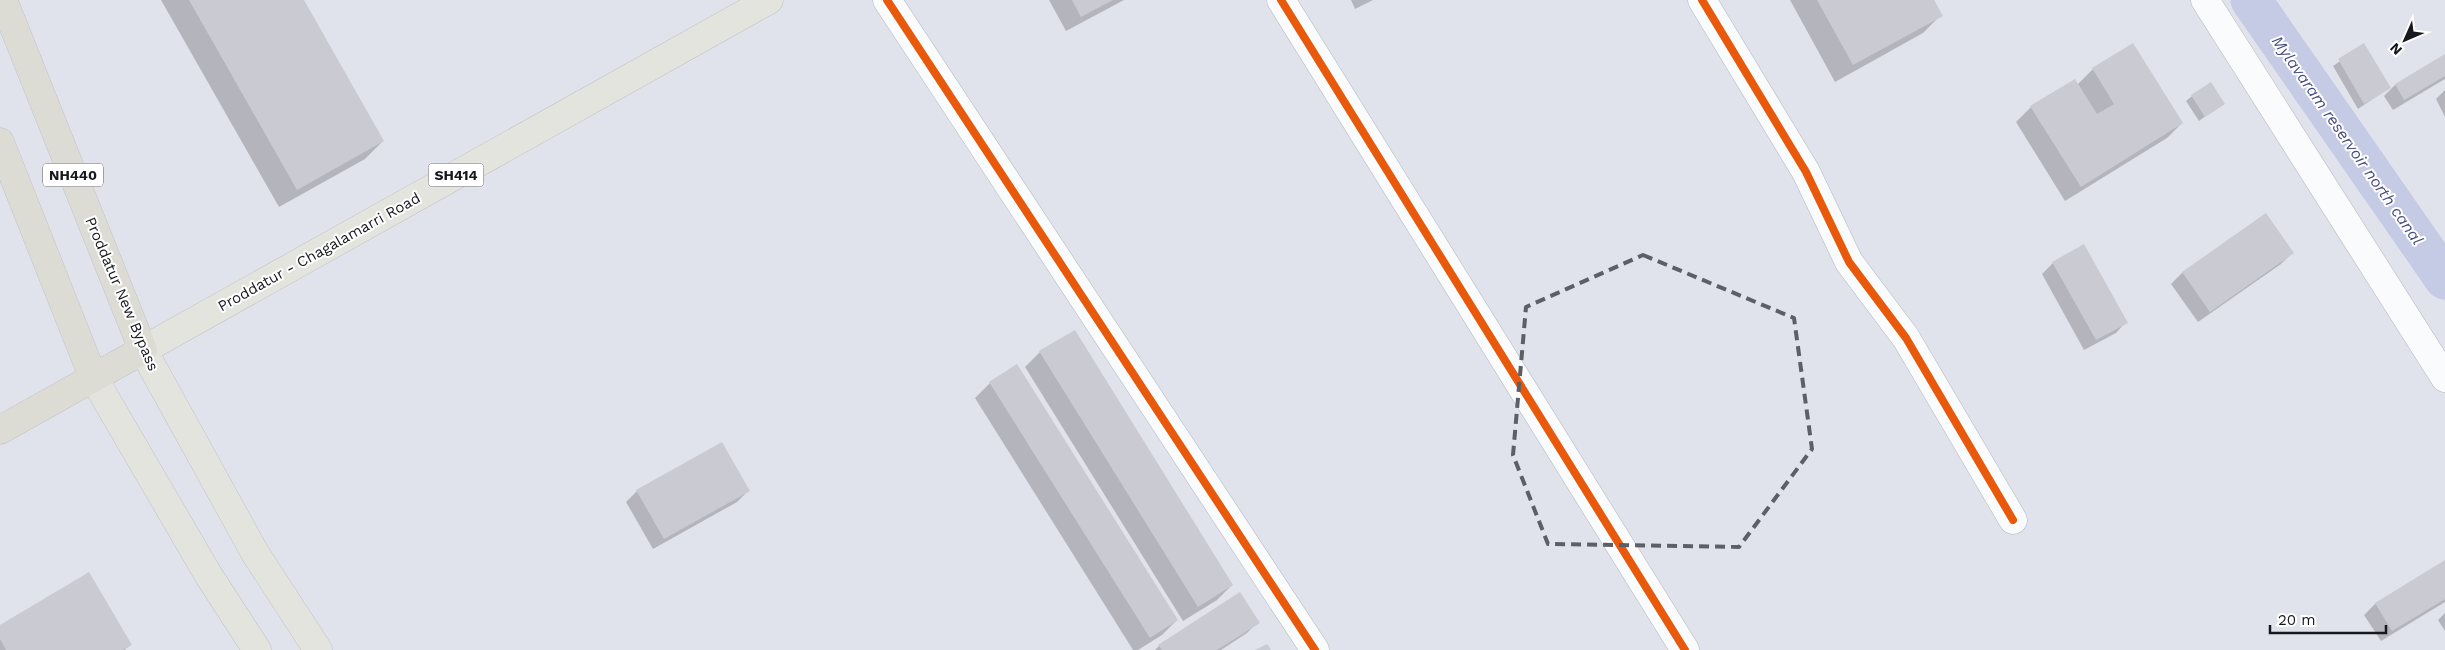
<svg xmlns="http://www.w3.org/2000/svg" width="2445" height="650" viewBox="0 0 2445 650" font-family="'Work Sans',sans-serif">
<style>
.shadow{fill:#0003}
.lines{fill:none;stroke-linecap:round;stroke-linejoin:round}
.canal{stroke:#c5cae5;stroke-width:41}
.building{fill:#c9cad2}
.minor-casing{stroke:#b5b6be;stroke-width:29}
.secondary-casing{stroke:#b5b6be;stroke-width:29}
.primary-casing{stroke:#c2c2c6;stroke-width:29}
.trunk-casing{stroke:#c2c2c6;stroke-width:29}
.minor{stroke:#fafbfc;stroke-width:28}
.secondary{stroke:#fafbfc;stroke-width:28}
.primary{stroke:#e4e4de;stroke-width:28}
.trunk{stroke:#dddcd4;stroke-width:28}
.cycleway-casing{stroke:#fff;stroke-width:11}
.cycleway{stroke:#e8590c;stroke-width:8}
.marked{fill:none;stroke:#5e5f66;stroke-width:4;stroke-dasharray:10 6;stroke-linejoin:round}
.labels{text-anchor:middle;stroke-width:4;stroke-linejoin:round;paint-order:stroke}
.shield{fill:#fff;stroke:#5d5d62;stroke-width:1}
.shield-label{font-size:14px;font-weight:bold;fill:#17181e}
.street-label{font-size:15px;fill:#17181e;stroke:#fff}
.water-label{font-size:16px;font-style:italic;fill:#474e7d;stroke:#fff}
</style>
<rect width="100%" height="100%" fill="#e1e3ec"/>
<g class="shadow">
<polygon points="161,0 303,0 383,141 365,159 279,207"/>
<polygon points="1049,0 1124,0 1066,31"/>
<polygon points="1351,0 1373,0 1355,9"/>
<polygon points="1790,0 1933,0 1941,15 1923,33 1835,82"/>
<polygon points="2363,45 2389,88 2358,109 2333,66"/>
<polygon points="2445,56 2445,79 2393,110 2384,96 2395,85"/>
<polygon points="2093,69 2182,123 2167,138 2065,201 2016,122 2031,107 2077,85"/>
<polygon points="2445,90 2445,117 2436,99"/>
<polygon points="2192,96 2223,103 2199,121 2186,101"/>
<polygon points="2265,215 2292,253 2281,264 2198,322 2171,284 2182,273"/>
<polygon points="2053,263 2126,322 2116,333 2084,350 2042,274"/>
<polygon points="1040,352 1232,585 1217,600 1183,621 1025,367"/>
<polygon points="990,383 1177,620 1162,635 1138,650 1133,650 975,398"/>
<polygon points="637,491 748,491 737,502 653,549 626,502"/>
<polygon points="2445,562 2445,602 2381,641 2364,615 2375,604"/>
<polygon points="2445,613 2445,631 2438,620"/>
<polygon points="1258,622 1247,633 1221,650 1155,650 1159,646"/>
<polygon points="0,626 130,644 125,650 0,650"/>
</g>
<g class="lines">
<polyline class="canal" points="2251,0 2445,279"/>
</g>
<g class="building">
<polygon points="189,0 304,0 384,141 297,190"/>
<polygon points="1072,0 1113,0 1081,17"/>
<polygon points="1817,0 1934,0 1943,16 1853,65"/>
<polygon points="2133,43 2183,123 2081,187 2030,106 2075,79 2097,114 2114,104 2092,68"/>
<polygon points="2364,43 2391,88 2364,104 2338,59"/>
<polygon points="2445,54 2445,76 2404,100 2395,84"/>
<polygon points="2211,82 2225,104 2205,117 2191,95"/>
<polygon points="2266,213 2294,253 2210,312 2182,272"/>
<polygon points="2084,244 2128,323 2096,340 2052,262"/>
<polygon points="1075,330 1233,585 1198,607 1039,351"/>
<polygon points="1017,364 1178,620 1150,638 989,382"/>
<polygon points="722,442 750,491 664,539 636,490"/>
<polygon points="2445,560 2445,599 2392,631 2375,603"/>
<polygon points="89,572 132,645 123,650 6,650 0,639 0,625"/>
<polygon points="1240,592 1260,623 1217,650 1162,650 1158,645"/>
<polygon points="1267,644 1271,650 1255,650"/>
</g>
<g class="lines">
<defs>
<g id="minor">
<polyline points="887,0 1315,650"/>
<polyline points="1281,0 1685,650"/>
<polyline points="1702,0 1806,172 1849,262 1906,338 2013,520"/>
</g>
<polyline id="secondary" points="2205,0 2445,378"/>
<g id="primary">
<polyline points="93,377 209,576 257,650"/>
<polyline points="318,650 255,553 143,350 769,0"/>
</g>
<g id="trunk">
<polyline points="0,142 93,377"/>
<polyline points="0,430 143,350 3,0"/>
</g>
</defs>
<use href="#minor" class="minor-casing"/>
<use href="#secondary" class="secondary-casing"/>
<use href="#primary" class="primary-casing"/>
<use href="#trunk" class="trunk-casing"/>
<use href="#minor" class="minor"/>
<use href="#secondary" class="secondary"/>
<use href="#primary" class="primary"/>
<use href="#trunk" class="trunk"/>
<defs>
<g id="cycleway">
<polyline points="887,0 1315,650"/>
<polyline points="1281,0 1685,650"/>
<polyline points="1702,0 1806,172 1849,262 1906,338 2013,520"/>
</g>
</defs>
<use href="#cycleway" class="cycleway-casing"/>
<use href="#cycleway" class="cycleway"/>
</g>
<path class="marked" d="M 1643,255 L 1794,318 L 1812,449 L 1739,547 L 1548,544 L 1513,455 L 1526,307 Z"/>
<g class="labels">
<g class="shield">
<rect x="43" y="163.5" width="60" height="23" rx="4"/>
<rect x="428.5" y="163.5" width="55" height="23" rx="4"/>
</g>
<g class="shield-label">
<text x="73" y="180">NH440</text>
<text x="456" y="180">SH414</text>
</g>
<g class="street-label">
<text transform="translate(319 252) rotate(-29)" y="5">Proddatur - Chagalamarri Road</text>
<text transform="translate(122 294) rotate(67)" y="5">Proddatur New Bypass</text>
</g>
<g class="water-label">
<text transform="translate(2348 140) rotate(55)" y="6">Mylavaram reservoir north canal</text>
</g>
</g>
<g transform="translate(2405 40) rotate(225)" stroke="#ffffff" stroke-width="4" paint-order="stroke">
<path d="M0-4L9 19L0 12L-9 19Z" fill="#17181e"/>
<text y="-8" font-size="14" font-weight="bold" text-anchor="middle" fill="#17181e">N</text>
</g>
<path d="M2270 625v8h116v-8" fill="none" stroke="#17181e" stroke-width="2.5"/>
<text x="2278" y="625" font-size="15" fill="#17181e" stroke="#ffffff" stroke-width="4" paint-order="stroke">20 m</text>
</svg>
